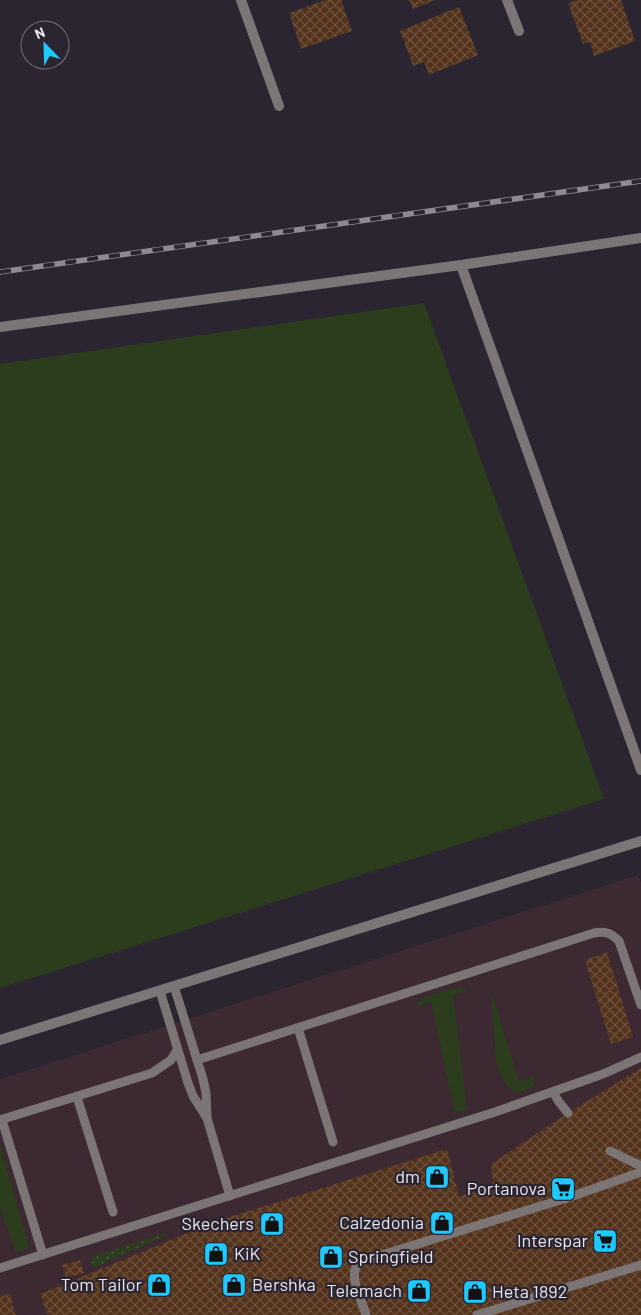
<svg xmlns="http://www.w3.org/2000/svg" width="641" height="1315" viewBox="0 0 641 1315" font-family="Barlow,sans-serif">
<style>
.commercial{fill:#3c2931}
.grass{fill:#2b3d1d}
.park{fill:url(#park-dots)}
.building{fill:url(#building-cross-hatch)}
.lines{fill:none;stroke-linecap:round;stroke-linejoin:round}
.lane{stroke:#7c7575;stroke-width:9}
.street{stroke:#7c7575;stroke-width:10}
.rail-casing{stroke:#8d8a93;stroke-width:5.5}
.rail{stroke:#2a2531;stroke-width:4;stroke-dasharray:11;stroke-linecap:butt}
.labels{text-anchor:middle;stroke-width:4.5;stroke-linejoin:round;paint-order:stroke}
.poi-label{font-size:18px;fill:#e7e4ec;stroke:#2a2531;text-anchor:end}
</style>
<defs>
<pattern id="park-dots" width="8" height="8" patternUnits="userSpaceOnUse" patternTransform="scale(1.25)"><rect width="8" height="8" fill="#2b3d1d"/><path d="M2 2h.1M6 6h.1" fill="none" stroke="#4a593e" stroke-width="1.8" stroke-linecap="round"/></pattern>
<pattern id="building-cross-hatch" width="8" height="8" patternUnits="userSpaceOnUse" patternTransform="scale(1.25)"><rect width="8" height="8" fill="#53331b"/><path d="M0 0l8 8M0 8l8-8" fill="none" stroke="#6c503c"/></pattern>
</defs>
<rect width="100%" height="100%" fill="#2a2531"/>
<polygon class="commercial" points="638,875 641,883 641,1315 0,1315 0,1079"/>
<g class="grass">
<polygon points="424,303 604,799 0,988 0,364"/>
<polygon points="459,987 468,990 453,995 467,1109 455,1113 431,1002 418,1006 418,1002 421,998"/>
<path d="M 491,990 L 519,1081 L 534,1077 L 536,1082 L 531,1088 C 526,1090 521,1093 516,1092 C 506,1090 499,1071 496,1062 Z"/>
<polygon points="0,1144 29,1248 16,1253 0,1209"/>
</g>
<polygon class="park" points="166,1233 165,1236 93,1268 91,1257"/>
<g class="building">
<polygon points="325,0 341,0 352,31 301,49 289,13"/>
<polygon points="409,0 435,0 413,9"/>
<polygon points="577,0 621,0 635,41 594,56 590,42 583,44 568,3"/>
<polygon points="459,7 478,55 429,75 424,62 413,66 400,31"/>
<polygon points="607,952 633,1037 611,1044 585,960"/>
<polygon points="641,1068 641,1315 48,1315 40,1294 217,1221 447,1149 459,1196 493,1187 491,1164 568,1113"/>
<polygon points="80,1260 84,1273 66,1278 62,1265"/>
<polygon points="10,1294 16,1315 0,1315 0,1296"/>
</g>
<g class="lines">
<g class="lane">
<polyline points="174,986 203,1079 206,1093 207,1118 230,1196"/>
<polyline points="160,991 188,1083 193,1096 207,1118"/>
<polyline points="298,1028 333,1142"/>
<path d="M 197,1060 L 594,933 C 606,931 611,933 619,941 L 641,1005"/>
<polyline points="553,1092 559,1102 568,1113"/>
<polyline points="77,1097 113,1212"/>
<polyline points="0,1120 152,1073 171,1060 177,1050"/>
<polyline points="2,1120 43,1255"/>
<polyline points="610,1151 641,1166"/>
<polyline points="0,1268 492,1113 603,1074 641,1057"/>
<path d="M 366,1315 C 362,1300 347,1275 359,1262 L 570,1197 L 641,1172"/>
<polyline points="477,1315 641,1265"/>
</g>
<g class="street">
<polyline points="241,0 279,106"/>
<polyline points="507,0 519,31"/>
<polyline points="461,265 641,770"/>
<polyline points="0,327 461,265 641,238"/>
<polyline points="0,1040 641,841"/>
</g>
<defs>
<polyline id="rail" points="0,272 641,181"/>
</defs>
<use href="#rail" class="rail-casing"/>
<use href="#rail" class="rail"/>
</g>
<defs>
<symbol id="shop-square" viewBox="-11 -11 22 22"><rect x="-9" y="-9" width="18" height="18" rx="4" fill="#1ec9fd" stroke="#2a2531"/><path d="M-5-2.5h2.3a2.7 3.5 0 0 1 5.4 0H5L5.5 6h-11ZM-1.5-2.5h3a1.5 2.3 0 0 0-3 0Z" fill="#111"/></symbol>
<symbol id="supermarket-square" viewBox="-11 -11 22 22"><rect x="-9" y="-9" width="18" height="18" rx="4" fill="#1ec9fd" stroke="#2a2531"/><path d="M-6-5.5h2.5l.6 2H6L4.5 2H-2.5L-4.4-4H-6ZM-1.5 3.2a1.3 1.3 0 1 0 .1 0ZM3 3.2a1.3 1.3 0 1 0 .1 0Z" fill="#111"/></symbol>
</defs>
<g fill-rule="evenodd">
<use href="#shop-square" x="423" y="1163" width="28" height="28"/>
<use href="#supermarket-square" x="549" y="1175" width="28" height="28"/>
<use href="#shop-square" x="428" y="1209" width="28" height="28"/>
<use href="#shop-square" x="258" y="1210" width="28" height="28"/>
<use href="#supermarket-square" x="591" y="1227" width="28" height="28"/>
<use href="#shop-square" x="202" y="1240" width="28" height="28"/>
<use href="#shop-square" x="317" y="1243" width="28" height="28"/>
<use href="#shop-square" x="145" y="1271" width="28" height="28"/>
<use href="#shop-square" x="220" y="1271" width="28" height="28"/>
<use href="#shop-square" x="405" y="1277" width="28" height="28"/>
<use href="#shop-square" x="461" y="1278" width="28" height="28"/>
</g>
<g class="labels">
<g class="poi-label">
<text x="420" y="1183">dm</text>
<text x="546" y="1195">Portanova</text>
<text x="424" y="1229">Calzedonia</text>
<text x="254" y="1230">Skechers</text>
<text x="588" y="1247">Interspar</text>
<text x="234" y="1260" text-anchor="start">KiK</text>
<text x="348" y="1263" text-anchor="start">Springfield</text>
<text x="142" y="1291">Tom Tailor</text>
<text x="252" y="1291" text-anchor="start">Bershka</text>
<text x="402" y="1297">Telemach</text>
<text x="492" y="1298" text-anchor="start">Heta 1892</text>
</g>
</g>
<g transform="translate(45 45) rotate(337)"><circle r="24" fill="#2a2531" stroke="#76717c"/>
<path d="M0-4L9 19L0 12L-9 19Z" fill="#1ec9fd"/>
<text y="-8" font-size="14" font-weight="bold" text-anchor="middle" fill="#e7e4ec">N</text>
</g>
</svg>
